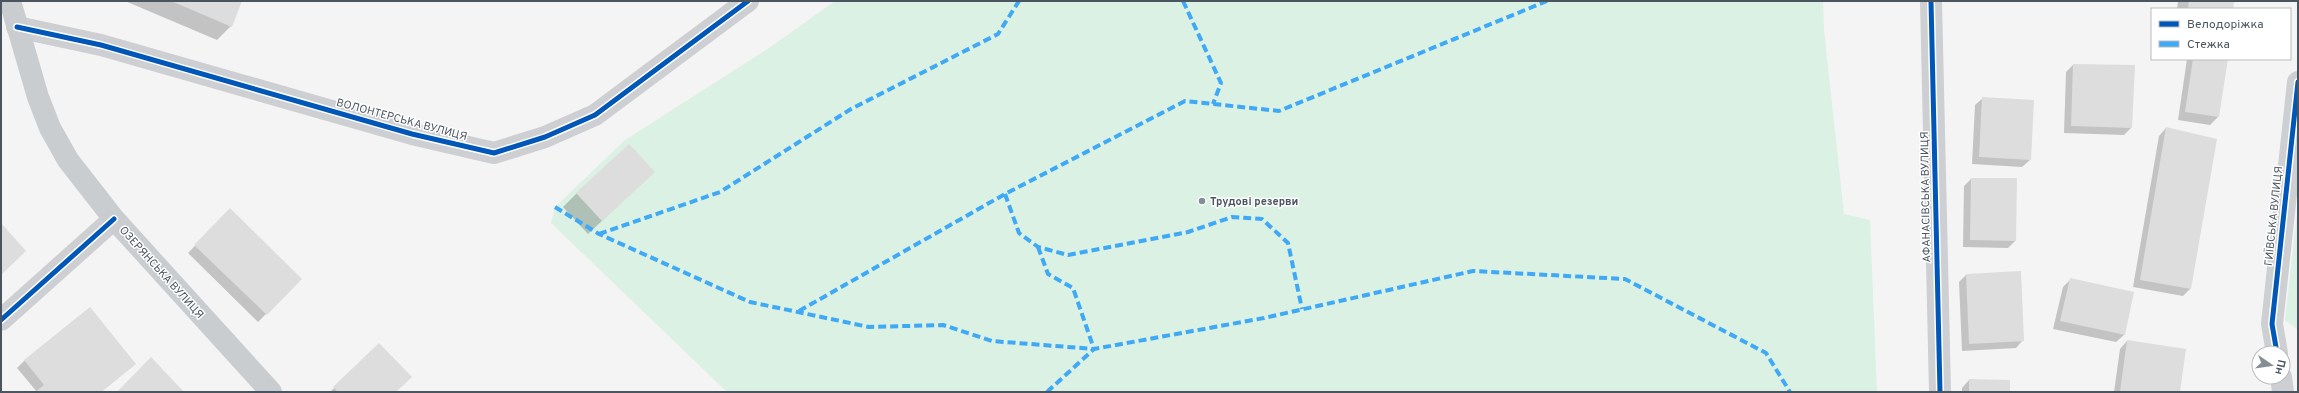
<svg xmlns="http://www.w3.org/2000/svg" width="2299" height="393" viewBox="0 0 2299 393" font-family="Overpass,sans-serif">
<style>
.green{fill:#dbf1e4}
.shadow{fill:#0003}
.building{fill:#ddddde}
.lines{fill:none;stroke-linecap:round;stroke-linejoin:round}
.minor{stroke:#cecfd2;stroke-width:22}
.major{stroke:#cacdd0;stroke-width:22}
.quiet{stroke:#3fa9f5;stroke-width:4;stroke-dasharray:8 4;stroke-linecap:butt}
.cycleway-casing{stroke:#fff;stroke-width:8}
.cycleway{stroke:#0057b8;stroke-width:5}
.poi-dot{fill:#868d94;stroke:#fff;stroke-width:1.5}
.labels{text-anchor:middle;stroke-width:3;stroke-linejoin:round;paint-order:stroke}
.street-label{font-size:11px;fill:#4b5560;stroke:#fff}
.poi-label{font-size:11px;font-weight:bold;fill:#4b5560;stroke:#fff;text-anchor:start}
</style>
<rect width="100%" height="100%" fill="#f4f4f4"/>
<g class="green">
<polygon points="835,1 1823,1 1824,30 1844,214 1870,220 1877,392 727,392 551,223 555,207 625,140 769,48"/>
<polygon points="2298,205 2298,330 2285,320"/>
</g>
<g class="shadow">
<polygon points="125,1 241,1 231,26 217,40"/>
<polygon points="2178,1 2233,1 2232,9 2177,9"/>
<polygon points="2187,59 2227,59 2218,117 2210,125 2178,120"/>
<polygon points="2073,65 2131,128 2124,135 2064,133 2066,72"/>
<polygon points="1983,98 2030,160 2022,167 1972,164 1975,105"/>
<polygon points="2166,128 2190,289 2183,296 2133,287 2159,136"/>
<polygon points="1971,179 2015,241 2008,248 1963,247 1964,186"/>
<polygon points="640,185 588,234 563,207 577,193"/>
<polygon points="230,210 301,279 258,322 188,253"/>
<polygon points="1966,275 2023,340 2016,348 1962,351 1959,282"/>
<polygon points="2070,280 2133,293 2124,335 2116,342 2053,329 2063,287"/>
<polygon points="2127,341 2179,392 2114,392 2120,349"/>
<polygon points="379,345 395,392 330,392"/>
<polygon points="25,360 135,364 101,392 37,392 17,368"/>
<polygon points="1969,380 2009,392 1962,392 1962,388"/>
</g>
<g class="building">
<polygon points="171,1 242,1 232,27"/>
<polygon points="2189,1 2234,1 2233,9 2188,9"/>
<polygon points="2193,59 2228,59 2219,117 2185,112"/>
<polygon points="2073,64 2135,65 2132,128 2071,126"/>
<polygon points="1982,97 2034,100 2031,160 1979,157"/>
<polygon points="2166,127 2217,139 2191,289 2140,280"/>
<polygon points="629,144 655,172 602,221 576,193"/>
<polygon points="1971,178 2017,178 2016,241 1970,240"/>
<polygon points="230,208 302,279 267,315 194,245"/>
<polygon points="1,223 26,251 1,275"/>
<polygon points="2021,271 2024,341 1969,344 1966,274"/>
<polygon points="2070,278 2134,292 2125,335 2060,321"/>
<polygon points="90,307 136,364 101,392 35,392 44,385 24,360"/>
<polygon points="2127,340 2186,349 2180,392 2120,392"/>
<polygon points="379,343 412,377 396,392 338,392 333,387"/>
<polygon points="151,357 184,392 117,392"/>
<polygon points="1969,379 2010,380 2010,392 1969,392"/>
</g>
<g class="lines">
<g class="minor">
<polyline points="1931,1 1940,392"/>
<polyline points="17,27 101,45 412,134 494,153 545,137 595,115 748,1"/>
<polyline points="1,320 114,219"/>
<polyline points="2277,353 2272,324 2298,82"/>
<polyline points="2281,377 2283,392"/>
</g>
<polyline class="major" points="10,1 38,97 50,128 68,160 114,219 271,392"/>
<g class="quiet">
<polyline points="1183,1 1221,83 1213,104"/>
<polyline points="1005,194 1019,233 1038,247 1068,255 1188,232 1232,217 1262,219 1288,243 1302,309"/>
<polyline points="555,207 599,234 750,302 869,327 943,325 992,341 1094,349 1264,318 1473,271 1625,279 1766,353 1790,392"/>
<polyline points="599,234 720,192 851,109 998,34 1019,1"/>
<polyline points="1038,247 1048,274 1073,288 1094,349"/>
<polyline points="799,311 1005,194 1185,101 1279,111 1547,1"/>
<polyline points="1047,392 1094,349"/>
</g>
<defs>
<g id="cycleway">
<polyline points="1931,1 1940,392"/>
<polyline points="17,27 101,45 412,134 494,153 545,137 595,115 748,1"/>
<polyline points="1,320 114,219"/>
<polyline points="2277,353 2272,324 2298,82"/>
</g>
</defs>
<use href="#cycleway" class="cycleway-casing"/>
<use href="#cycleway" class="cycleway"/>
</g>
<circle class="poi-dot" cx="1202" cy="201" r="4"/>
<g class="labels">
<g class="street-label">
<text transform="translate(402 119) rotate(15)" y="4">ВОЛОНТЕРСЬКА ВУЛИЦЯ</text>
<text transform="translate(1925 197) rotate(-91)" y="4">АФАНАСІВСЬКА ВУЛИЦЯ</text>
<text transform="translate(2273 216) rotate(-84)" y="4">ГИЇВСЬКА ВУЛИЦЯ</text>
<text transform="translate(162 272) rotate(48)" y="4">ОЗЕРЯНСЬКА ВУЛИЦЯ</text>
</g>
<g class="poi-label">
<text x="1210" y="205">Трудові резерви</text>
</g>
</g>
<rect width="2299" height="393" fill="none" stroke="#4b5560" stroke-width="4"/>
<rect x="2151" y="8" width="140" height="52" fill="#ffffff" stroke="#b7bbbf"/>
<rect x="2159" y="21" width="20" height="6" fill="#0057b8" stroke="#b7bbbf"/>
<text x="2187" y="28" font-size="12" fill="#4b5560">Велодоріжка</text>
<rect x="2159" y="41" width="20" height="6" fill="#3fa9f5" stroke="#b7bbbf"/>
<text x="2187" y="48" font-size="12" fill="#4b5560">Стежка</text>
<g transform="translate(2271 365) rotate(103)"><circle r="19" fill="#ffffff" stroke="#b7bbbf"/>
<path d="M0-3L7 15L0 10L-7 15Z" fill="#868d94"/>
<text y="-6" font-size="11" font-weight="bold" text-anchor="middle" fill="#4b5560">Пн</text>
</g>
</svg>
